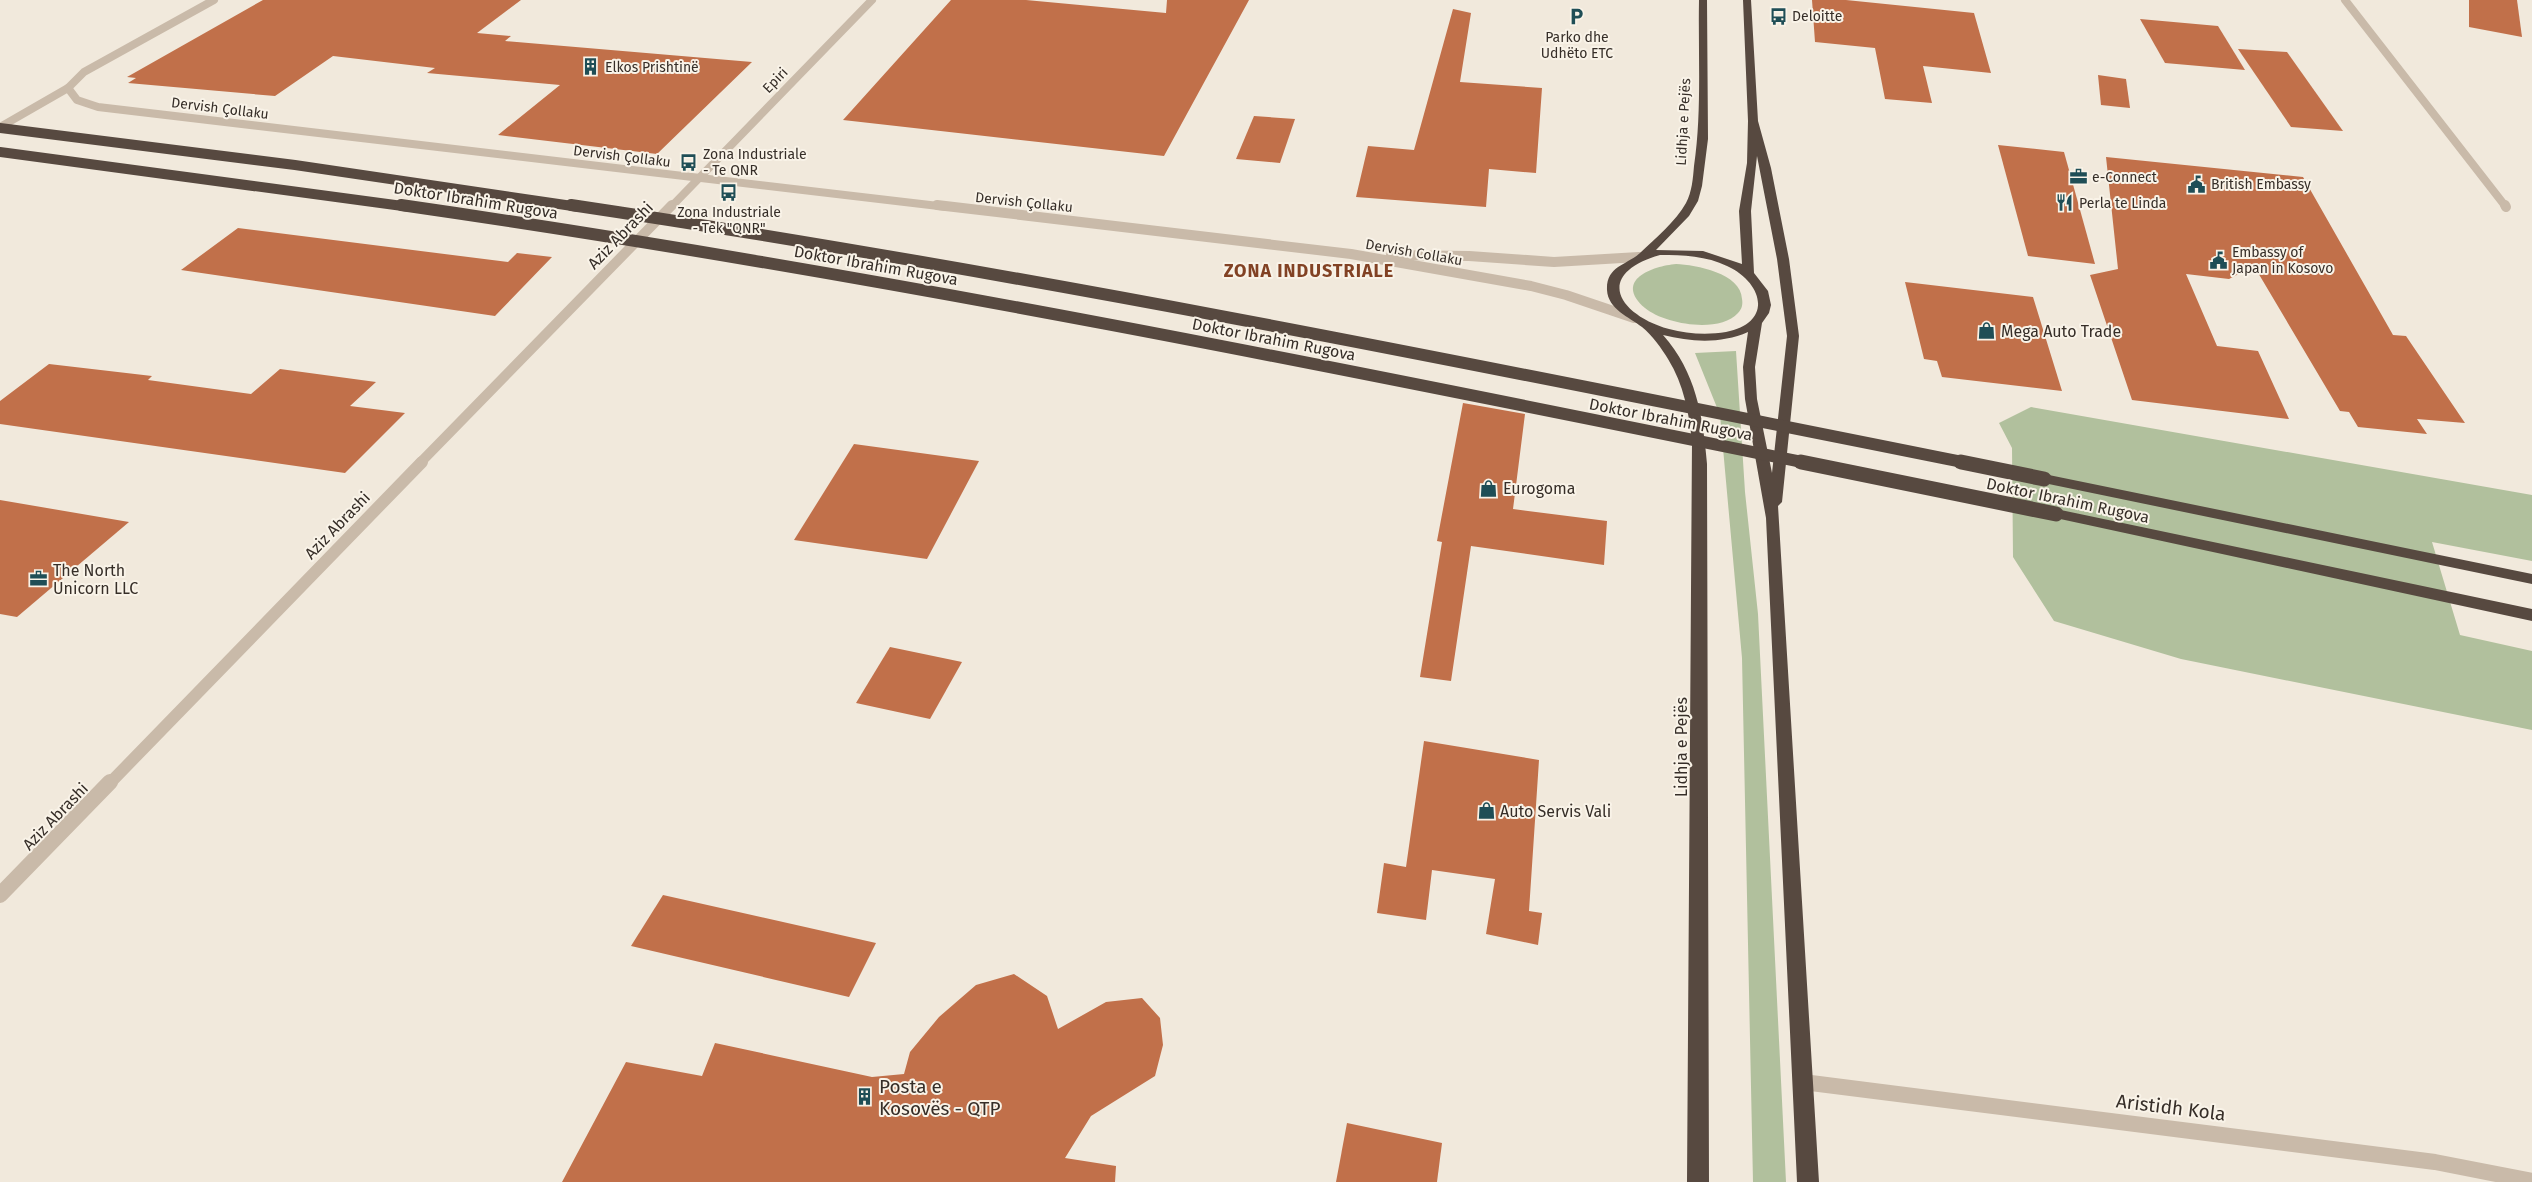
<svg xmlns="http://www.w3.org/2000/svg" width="2532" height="1182" viewBox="0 0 2532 1182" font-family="'Fira Sans',sans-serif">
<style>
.green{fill:#b1c09d}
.building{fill:#c1704a}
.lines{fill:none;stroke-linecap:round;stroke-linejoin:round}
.minor-far3{stroke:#c9baa9;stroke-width:8}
.minor-far2{stroke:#c9baa9;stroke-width:10}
.minor-far1{stroke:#c9baa9;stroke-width:12}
.minor{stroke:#c9baa9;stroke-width:16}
.highway{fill:#574940;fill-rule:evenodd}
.highway-bridge-far2{stroke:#574940;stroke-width:10}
.highway-bridge-far1{stroke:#574940;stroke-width:12}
.highway-bridge{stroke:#574940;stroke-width:15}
.labels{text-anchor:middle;stroke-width:4;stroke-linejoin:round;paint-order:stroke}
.far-poi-label{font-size:14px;fill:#362e28;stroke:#f9f3e8;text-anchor:start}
.far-street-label{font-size:14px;fill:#362e28;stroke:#f9f3e8}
.street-label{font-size:16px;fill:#362e28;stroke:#f9f3e8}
.poi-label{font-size:16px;fill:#362e28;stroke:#f9f3e8;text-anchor:start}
.far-district-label{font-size:18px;font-weight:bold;letter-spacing:1px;fill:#824224;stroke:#f9f3e8}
.near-poi-label{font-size:19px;fill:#362e28;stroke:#f9f3e8;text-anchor:start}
.near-street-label{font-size:19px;fill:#362e28;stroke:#f9f3e8}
</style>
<rect width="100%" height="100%" fill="#f1e9dc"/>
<g class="green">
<path d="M 1676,264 C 1696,265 1741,273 1742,299 C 1743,304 1742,309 1738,313 C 1719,334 1664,324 1645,308 C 1613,280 1653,266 1676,264 Z"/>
<polygon points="1736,351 1745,492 1758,614 1786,1182 1753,1182 1742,658 1720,415 1695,353"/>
<polygon points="2031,407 2532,495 2532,561 2432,542 2460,635 2532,651 2532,730 2181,659 2054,621 2013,557 2012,448 1999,423"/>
</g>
<g class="building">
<polygon points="263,0 521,0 477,33 511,36 505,41 752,62 657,154 498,135 560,85 427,73 435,68 333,56 275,96 128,83 136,78 127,77"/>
<polygon points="951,0 1026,0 1166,13 1167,0 1249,0 1164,156 843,120"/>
<polygon points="1812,0 1846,0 1974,13 1991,73 1923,66 1932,103 1885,99 1875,48 1815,42"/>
<polygon points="2469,0 2517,0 2522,37 2469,27"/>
<polygon points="1453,9 1471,13 1460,82 1542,88 1536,173 1489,169 1486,207 1356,197 1368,146 1414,150"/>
<polygon points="2140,19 2218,26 2245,70 2165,63"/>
<polygon points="2238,49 2287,52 2343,131 2291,127"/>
<polygon points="2098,75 2126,79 2130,108 2101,105"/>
<polygon points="1254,116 1295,119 1280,163 1236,159"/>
<polygon points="1998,145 2064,152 2095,264 2028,256"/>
<polygon points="2106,157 2303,177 2393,335 2406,336 2465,423 2417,419 2427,434 2358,427 2349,412 2340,411 2254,266 2229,279 2186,274 2217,346 2258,351 2289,419 2132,400 2090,275 2118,269"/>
<polygon points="238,228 508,262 517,253 552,257 495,316 181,270"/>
<polygon points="1905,282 2033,297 2062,391 1942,377 1937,361 1924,359"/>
<polygon points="49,364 152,376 148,380 251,394 280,369 376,382 350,406 405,413 345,473 0,424 0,401"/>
<polygon points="1463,403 1525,414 1513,509 1607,521 1604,565 1471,546 1451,681 1420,677 1442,542 1437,541"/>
<polygon points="854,444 979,461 927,559 794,540"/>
<polygon points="0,500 129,522 17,617 0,614"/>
<polygon points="890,647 962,662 930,719 856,703"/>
<polygon points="1424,741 1539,760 1529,911 1542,913 1538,945 1486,934 1495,879 1432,870 1426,920 1377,913 1384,863 1406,867"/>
<polygon points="663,895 876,943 849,997 631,946"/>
<polygon points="1014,974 1047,996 1058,1029 1106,1002 1142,998 1160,1018 1163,1045 1155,1076 1091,1116 1065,1158 1116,1166 1115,1182 562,1182 626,1062 702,1076 715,1043 872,1077 904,1074 910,1052 939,1017 976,985"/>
<polygon points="1347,1123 1442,1143 1437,1182 1336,1182"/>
</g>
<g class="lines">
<g class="minor-far3">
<polyline points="2345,0 2506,207"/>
<polyline points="68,88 77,100 98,107 947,207"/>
<polyline points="0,127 68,88 84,72 214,0"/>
<polyline points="671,207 872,0"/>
</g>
<g class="minor-far2">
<polyline points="937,205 1351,254 1531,286 1566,295 1634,318"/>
<polyline points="2505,205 2506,207"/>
<polyline points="1391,255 1469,256 1554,262 1639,257"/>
<polyline points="420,463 672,205"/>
</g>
<polyline class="minor-far1" points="109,784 422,462"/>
<g class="minor">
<polyline points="0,895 110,782"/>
<polyline points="1803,1082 2435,1162 2532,1181"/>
</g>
<g class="highway">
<path d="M 1699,0 L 1707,0 L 1708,139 L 1702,186 L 1698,201 L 1689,216 L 1656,250 L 1703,251 L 1742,264 L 1739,211 L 1747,163 L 1748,121 L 1743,0 L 1751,0 L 1758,121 L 1771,168 L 1789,259 L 1799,336 L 1782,502 L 1778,506 L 1819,1182 L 1797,1182 L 1766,518 L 1745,399 L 1743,367 L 1748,332 C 1721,344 1691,342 1663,335 C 1696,372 1703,416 1707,464 L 1709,1182 L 1687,1182 L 1692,442 C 1689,413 1684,385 1668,359 C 1662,349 1652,335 1642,327 C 1629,317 1608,309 1607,290 C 1606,266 1627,265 1640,253 C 1655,239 1676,221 1686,203 C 1692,192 1693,178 1694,166 C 1702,112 1698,55 1699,0 ZM 1757,156 L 1777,259 L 1787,336 L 1772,473 L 1757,399 L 1755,367 L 1762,323 L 1769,313 L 1771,305 L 1768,291 L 1754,273 L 1751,211 ZM 1660,255 C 1683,255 1707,256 1727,266 C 1764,283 1773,323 1726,332 C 1708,335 1687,334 1669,329 C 1617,314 1594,274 1660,255 Z"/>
<polygon points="2044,474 2532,574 2532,584 2039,482 2037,479"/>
<polygon points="2056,509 2532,609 2532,621 2051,517 2049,514"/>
</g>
<g class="highway-bridge-far2">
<polyline points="0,128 295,165 579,207"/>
<polyline points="0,152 410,207"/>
</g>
<g class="highway-bridge-far1">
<path d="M 401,205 C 873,273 1340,368 1807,463"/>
<path d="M 571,205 C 1039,275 1503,370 1967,463"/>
</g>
<g class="highway-bridge">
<polyline points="1801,462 2056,514"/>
<polyline points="1961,462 2044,479"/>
</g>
</g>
<defs>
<symbol id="bus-bare" viewBox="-9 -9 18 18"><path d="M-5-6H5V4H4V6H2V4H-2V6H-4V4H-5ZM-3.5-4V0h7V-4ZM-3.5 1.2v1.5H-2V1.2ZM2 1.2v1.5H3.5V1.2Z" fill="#1f4e56" stroke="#f9f3e8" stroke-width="2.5" paint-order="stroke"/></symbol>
<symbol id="parking-bare" viewBox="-9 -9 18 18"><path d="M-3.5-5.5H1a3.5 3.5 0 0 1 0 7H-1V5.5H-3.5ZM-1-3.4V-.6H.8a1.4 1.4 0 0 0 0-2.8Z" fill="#1f4e56" stroke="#f9f3e8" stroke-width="2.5" paint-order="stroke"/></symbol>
<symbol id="building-bare" viewBox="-9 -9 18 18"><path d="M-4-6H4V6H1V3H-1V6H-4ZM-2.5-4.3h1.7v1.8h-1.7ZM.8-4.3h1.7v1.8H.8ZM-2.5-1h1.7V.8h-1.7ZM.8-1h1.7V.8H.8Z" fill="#1f4e56" stroke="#f9f3e8" stroke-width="2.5" paint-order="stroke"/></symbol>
<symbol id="office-bare" viewBox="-9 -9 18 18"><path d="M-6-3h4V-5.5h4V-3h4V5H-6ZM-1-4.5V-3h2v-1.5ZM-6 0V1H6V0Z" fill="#1f4e56" stroke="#f9f3e8" stroke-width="2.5" paint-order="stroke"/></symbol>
<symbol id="civic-bare" viewBox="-9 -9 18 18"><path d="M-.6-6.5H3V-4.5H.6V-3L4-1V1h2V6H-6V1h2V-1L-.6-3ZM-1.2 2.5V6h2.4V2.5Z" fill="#1f4e56" stroke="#f9f3e8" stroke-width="2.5" paint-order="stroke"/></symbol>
<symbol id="restaurant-bare" viewBox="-9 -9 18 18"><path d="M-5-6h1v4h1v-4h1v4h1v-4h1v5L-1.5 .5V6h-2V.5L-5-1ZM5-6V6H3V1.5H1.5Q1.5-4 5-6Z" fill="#1f4e56" stroke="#f9f3e8" stroke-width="2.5" paint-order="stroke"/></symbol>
<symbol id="shop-bare" viewBox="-9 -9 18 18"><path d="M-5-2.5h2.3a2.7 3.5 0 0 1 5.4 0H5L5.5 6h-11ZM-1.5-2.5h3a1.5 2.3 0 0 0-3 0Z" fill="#1f4e56" stroke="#f9f3e8" stroke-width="2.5" paint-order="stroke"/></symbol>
</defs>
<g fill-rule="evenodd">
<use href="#bus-bare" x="1766" y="4" width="25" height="25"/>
<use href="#parking-bare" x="1564" y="4" width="25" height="25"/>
<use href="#building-bare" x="578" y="54" width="25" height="25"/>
<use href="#bus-bare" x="676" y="150" width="25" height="25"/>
<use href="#office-bare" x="2066" y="164" width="25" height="25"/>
<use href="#civic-bare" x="2184" y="172" width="25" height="25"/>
<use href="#bus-bare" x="716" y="180" width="25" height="25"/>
<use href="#restaurant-bare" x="2052" y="190" width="25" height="25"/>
<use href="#civic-bare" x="2206" y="248" width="25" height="25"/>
<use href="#shop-bare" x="1974" y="318" width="25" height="25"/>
<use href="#shop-bare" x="1476" y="476" width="25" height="25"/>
<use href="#office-bare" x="26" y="566" width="25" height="25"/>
<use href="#shop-bare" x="1474" y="798" width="25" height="25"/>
<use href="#building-bare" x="852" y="1084" width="25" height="25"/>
</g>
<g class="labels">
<g class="far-poi-label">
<text x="1792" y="21">Deloitte</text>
<text x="1577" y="42" text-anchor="middle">Parko dhe<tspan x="1577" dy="16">Udhëto ETC</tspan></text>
<text x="605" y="72">Elkos Prishtinë</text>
<text x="703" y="159">Zona Industriale<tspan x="703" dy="16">- Te QNR</tspan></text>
<text x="2092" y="182">e-Connect</text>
<text x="2211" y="189">British Embassy</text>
<text x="2079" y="208">Perla te Linda</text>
<text x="729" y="217" text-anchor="middle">Zona Industriale<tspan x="729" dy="16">- Tek "QNR"</tspan></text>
<text x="2232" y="257">Embassy of<tspan x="2232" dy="16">Japan in Kosovo</tspan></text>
</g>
<g class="far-street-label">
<text transform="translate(775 80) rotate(-46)" y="5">Epiri</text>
<text transform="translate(220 108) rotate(7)" y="5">Dervish Çollaku</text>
<text transform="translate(1683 122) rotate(-87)" y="5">Lidhja e Pejës</text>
<text transform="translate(622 156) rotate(7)" y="5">Dervish Çollaku</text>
<text transform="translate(1024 202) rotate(6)" y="5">Dervish Çollaku</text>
<text transform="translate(1414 252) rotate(10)" y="5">Dervish Collaku</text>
</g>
<g class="street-label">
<text transform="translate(476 200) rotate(9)" y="6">Doktor Ibrahim Rugova</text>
<text transform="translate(620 235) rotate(-46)" y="6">Aziz Abrashi</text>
<text transform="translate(876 265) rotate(10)" y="6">Doktor Ibrahim Rugova</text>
<text transform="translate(1274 339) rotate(11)" y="6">Doktor Ibrahim Rugova</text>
<text transform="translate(1671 419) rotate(11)" y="6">Doktor Ibrahim Rugova</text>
<text transform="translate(2068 500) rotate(12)" y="6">Doktor Ibrahim Rugova</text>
<text transform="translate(337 525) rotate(-46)" y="6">Aziz Abrashi</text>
<text transform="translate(1681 747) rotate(-90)" y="6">Lidhja e Pejës</text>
<text transform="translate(55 816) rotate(-46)" y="6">Aziz Abrashi</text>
</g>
<g class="poi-label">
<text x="2001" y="337">Mega Auto Trade</text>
<text x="1503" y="494">Eurogoma</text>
<text x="53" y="576">The North<tspan x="53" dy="18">Unicorn LLC</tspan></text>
<text x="1500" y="817">Auto Servis Vali</text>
</g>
<g class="far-district-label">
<text x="1309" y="277">ZONA INDUSTRIALE</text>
</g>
<g class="near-poi-label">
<text x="879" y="1093">Posta e<tspan x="879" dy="22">Kosovës - QTP</tspan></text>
</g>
<g class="near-street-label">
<text transform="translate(2171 1107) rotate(7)" y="7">Aristidh Kola</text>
</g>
</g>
</svg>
